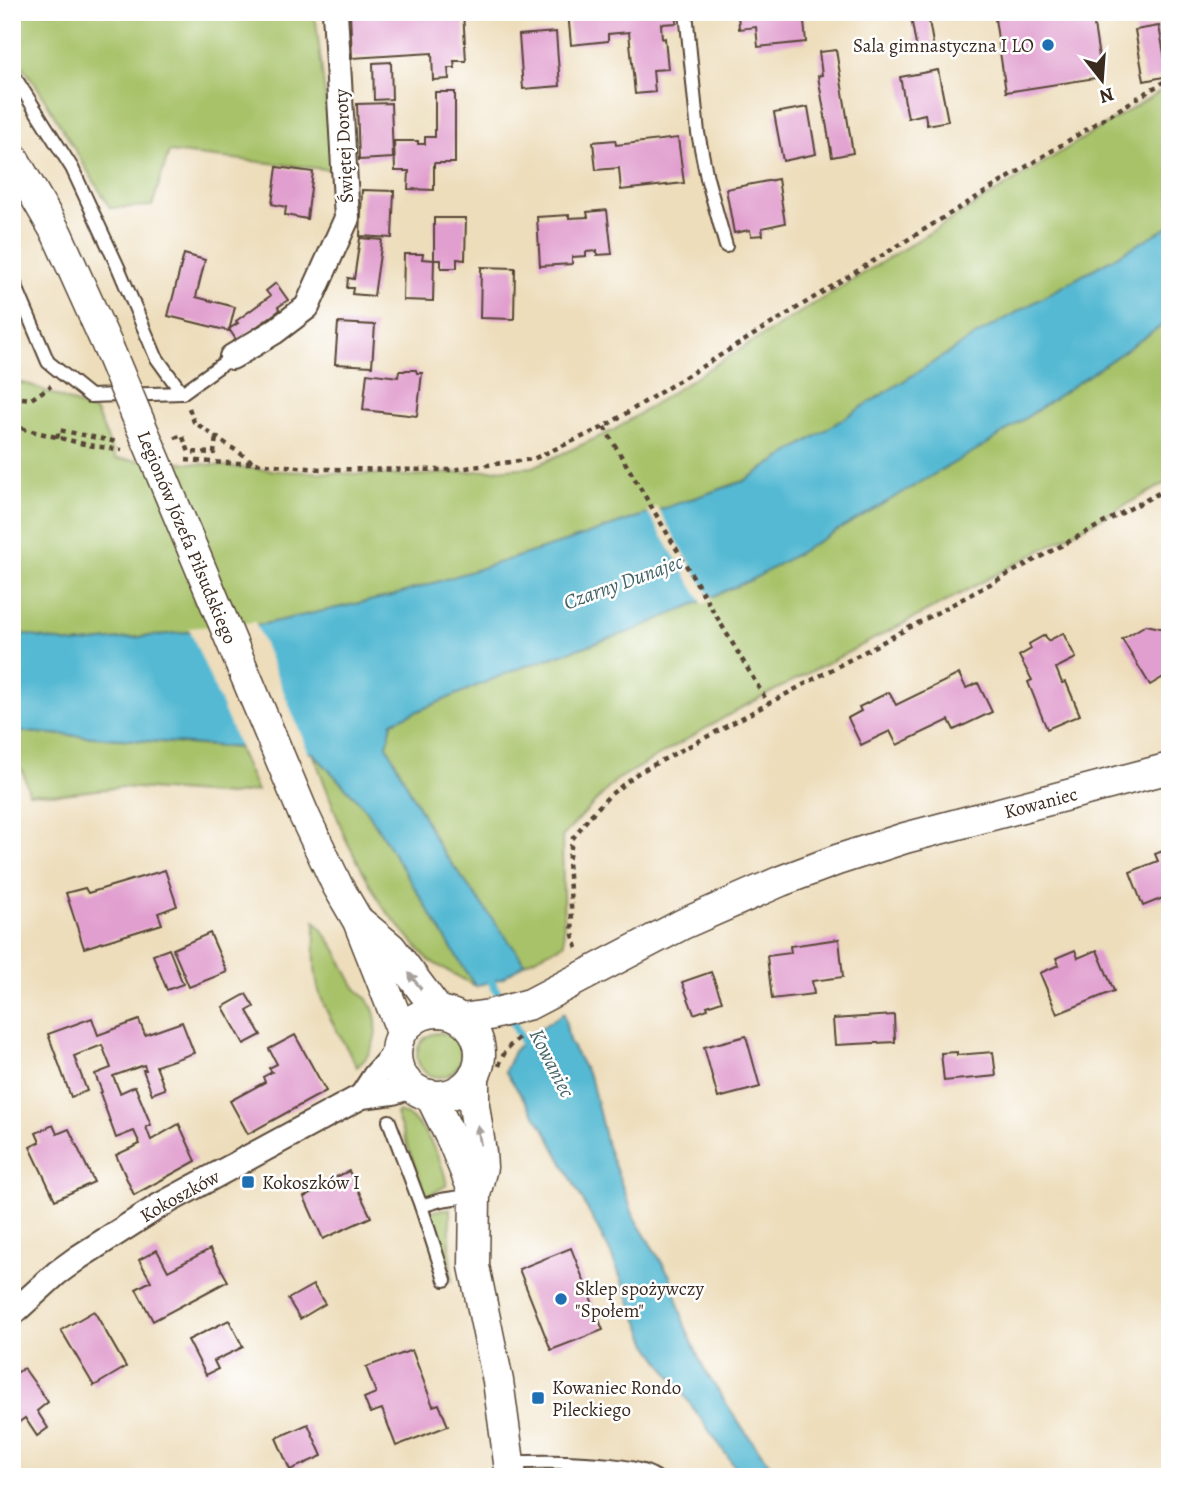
<svg xmlns="http://www.w3.org/2000/svg" width="1182" height="1489" viewBox="0 0 1182 1489" font-family="Alegreya,serif">
<style>
.green{fill:#a7c269;stroke:#717644;stroke-width:2}
.water{fill:#55b9d3;stroke:#487278;stroke-width:2}
.pier{fill:#edddbb}
.lines{fill:none;stroke-linecap:round;stroke-linejoin:round}
.stream{stroke:#55b9d3;stroke-width:8}
.building{fill:#e19fcf}
.service-casing{stroke:#564536;stroke-width:16}
.minor-casing{stroke:#564536;stroke-width:28}
.tertiary-casing{stroke:#564536;stroke-width:33}
.path{stroke:#564536;stroke-width:4.5;stroke-dasharray:5 5;stroke-linecap:butt}
.service{stroke:#fff;stroke-width:12}
.minor{stroke:#fff;stroke-width:24}
.tertiary{stroke:#fff;stroke-width:30}
.tertiary-bridge-casing{stroke:#564536;stroke-width:33;stroke-linecap:butt}
.tertiary-bridge{stroke:#fff;stroke-width:30}
.oneway{fill:#a79f9a}
.poi-dot{fill:#1f6fb2;stroke:#fff;stroke-width:2.5}
.labels{text-anchor:middle;stroke-width:5;stroke-linejoin:round;paint-order:stroke}
.poi-label{font-size:19px;fill:#3b2a1e;stroke:#fff;text-anchor:start}
.street-label{font-size:19px;fill:#3b2a1e;stroke:#fff}
.water-label{font-size:21px;font-style:italic;fill:#456366;stroke:#fff}
</style>
<rect width="100%" height="100%" fill="#fff"/>
<filter id="ink" filterUnits="userSpaceOnUse"><feTurbulence type="fractalNoise" baseFrequency=".0143" numOctaves="2"/><feDisplacementMap in="SourceGraphic" scale="14" xChannelSelector="R" yChannelSelector="G"/><feConvolveMatrix kernelMatrix="1 2 1 2 8 2 1 2 1" color-interpolation-filters="sRGB"/></filter>
<filter id="wash" filterUnits="userSpaceOnUse"><feTurbulence type="fractalNoise" baseFrequency=".00686" numOctaves="4" result="noise"/><feDisplacementMap in="SourceGraphic" scale="28" xChannelSelector="R" yChannelSelector="G"/><feGaussianBlur stdDeviation="1.57" result="paint"/><feColorMatrix in="noise" values="0 0 0 0 0 0 0 0 0 0 0 0 0 0 0 0 0 1.4 0 .05"/><feComposite in="paint" operator="in"/></filter>
<g filter="url(#wash)">
<rect width="100%" height="100%" fill="#edddbb"/>
<g class="green">
<polygon points="12,12 306,12 316,21 334,170 169,152 152,206 110,208 38,88 12,51"/>
<polygon points="1170,85 1170,226 980,333 744,481 568,541 392,596 264,624 74,644 12,632 12,381 31,385 96,412 116,459 190,463 281,471 412,476 533,467 614,430 708,369"/>
<polygon points="1170,320 1170,481 943,603 741,708 615,781 562,837 564,944 525,963 438,845 387,746 392,722 509,672 634,630 753,579 990,442"/>
<polygon points="12,731 238,748 257,791 230,795 122,787 63,794 29,793 22,769 12,768"/>
<polygon points="313,753 366,809 475,986 428,960 382,906 346,840"/>
<path d="M 315,921 C 322,930 329,939 335,948 C 342,961 347,975 355,987 C 359,993 366,997 370,1003 C 382,1023 376,1052 357,1067 C 346,1045 320,1006 317,982 C 313,963 315,941 315,921 Z"/>
<circle cx="439" cy="1055" r="22"/>
<path d="M 397,1112 C 423,1115 443,1163 447,1185 L 426,1197 L 396,1114 Z"/>
<polygon points="444,1209 450,1209 450,1250 452,1282 430,1212"/>
</g>
<g class="water">
<polygon points="1170,226 1170,320 990,442 753,579 634,630 514,670 392,722 387,746 438,845 525,963 502,978 475,986 366,809 313,753 12,731 12,632 74,644 264,624 392,596 568,541 744,481 980,333"/>
<polygon points="564,1013 569,1041 591,1080 607,1146 635,1219 670,1276 685,1326 704,1369 739,1423 770,1465 774,1477 742,1477 648,1344 610,1252 547,1133 505,1071 515,1049 535,1032"/>
</g>
<g class="pier">
<polygon points="657,507 712,600 703,604 647,511"/>
<polygon points="255,622 310,756 241,751 189,628"/>
</g>
<g class="lines">
<g class="stream">
<polyline points="487,973 504,1005"/>
<polyline points="510,1017 528,1051"/>
</g>
</g>
<g id="blocks">
<g class="building">
<polygon points="365,12 463,12 466,61 454,61 455,68 448,68 449,79 433,80 432,53 352,58 350,13"/>
<polygon points="568,12 676,12 677,23 661,24 662,39 665,38 668,69 653,70 655,92 635,94 629,32 608,34 608,41 571,45"/>
<polygon points="738,12 803,12 806,42 758,47 756,27 739,29"/>
<polygon points="910,12 935,12 936,14 928,15 934,49 917,51"/>
<polygon points="994,12 1092,12 1102,77 1006,92"/>
<polygon points="1159,26 1168,76 1144,81 1135,30"/>
<polygon points="556,32 560,86 523,89 519,35"/>
<polygon points="836,50 853,153 832,157 818,76 822,75 819,52"/>
<polygon points="391,62 392,99 374,100 373,63"/>
<polygon points="938,70 948,121 927,125 925,114 908,118 900,77"/>
<polygon points="435,92 455,92 455,163 434,163 434,190 408,189 409,171 395,171 394,141 418,141 418,144 425,144 425,137 435,137"/>
<polygon points="391,103 393,158 359,160 357,104"/>
<polygon points="808,107 816,154 783,161 774,113"/>
<polygon points="678,138 684,183 621,190 619,168 596,170 593,142 615,140 616,145"/>
<polygon points="277,167 313,172 307,219 285,215 286,207 272,204"/>
<polygon points="778,179 785,223 762,228 763,235 751,236 750,230 734,233 726,189"/>
<polygon points="362,190 394,191 392,238 360,236"/>
<polygon points="607,210 612,254 597,255 597,251 586,252 586,256 572,257 572,264 540,266 537,217 569,215 569,218 588,217 587,212"/>
<polygon points="434,218 466,218 465,260 457,259 457,268 441,268 441,260 434,260"/>
<polygon points="360,238 382,240 374,296 352,294 353,288 347,288 348,278 354,279"/>
<polygon points="184,254 205,260 196,297 235,307 229,331 168,316"/>
<polygon points="404,254 423,254 422,259 434,260 433,301 403,300"/>
<polygon points="481,267 515,268 514,319 480,318"/>
<polygon points="276,283 288,300 278,307 280,310 237,341 229,329 238,323 236,321 270,296 266,291"/>
<polygon points="338,323 375,325 372,366 335,364"/>
<polygon points="406,370 416,370 417,373 422,373 417,416 363,410 367,373 398,377 399,371 404,371"/>
<polygon points="1146,625 1170,630 1170,679 1167,675 1150,685 1122,639"/>
<polygon points="1063,633 1076,658 1056,668 1062,683 1066,682 1080,715 1047,729 1028,682 1032,680 1019,656 1031,649 1029,644 1045,635 1048,641"/>
<polygon points="959,674 966,688 978,683 992,712 954,730 949,720 897,745 890,731 861,745 848,718 861,711 859,707 889,692 896,705"/>
<polygon points="1170,848 1170,902 1166,904 1163,898 1143,906 1130,872 1158,861 1155,854"/>
<polygon points="165,870 177,906 158,913 162,924 84,948 66,893 85,888 88,893"/>
<polygon points="210,933 227,972 189,987 173,949"/>
<polygon points="839,939 843,977 812,981 814,994 772,999 767,956 791,953 790,946"/>
<polygon points="169,949 183,984 167,990 153,955"/>
<polygon points="1075,950 1078,958 1097,950 1114,991 1057,1014 1040,973 1059,965 1056,958"/>
<polygon points="711,972 722,1001 707,1006 708,1009 694,1014 682,982"/>
<polygon points="246,994 254,1007 247,1011 261,1035 244,1044 223,1007"/>
<polygon points="894,1015 895,1042 835,1045 833,1019"/>
<polygon points="92,1018 98,1035 139,1020 145,1035 182,1022 194,1053 156,1066 165,1089 152,1094 143,1070 146,1070 144,1065 113,1076 120,1093 135,1086 151,1125 146,1127 151,1140 179,1124 196,1161 134,1195 116,1155 140,1144 134,1131 116,1138 100,1093 102,1092 95,1074 111,1068 102,1045 74,1056 87,1091 71,1097 48,1034"/>
<polygon points="295,1035 326,1091 248,1134 230,1101 265,1082 263,1077 272,1072 269,1068 277,1064 269,1049"/>
<polygon points="746,1036 760,1087 718,1098 704,1047"/>
<polygon points="957,1052 957,1055 993,1052 996,1076 944,1081 941,1053"/>
<polygon points="53,1125 57,1134 69,1129 94,1182 55,1200 30,1147 40,1142 36,1133"/>
<polygon points="349,1171 371,1217 323,1239 304,1197 321,1189 319,1185"/>
<polygon points="571,1248 603,1330 551,1350 519,1269"/>
<polygon points="210,1249 228,1281 153,1321 136,1289 151,1281 139,1260 157,1250 168,1271"/>
<polygon points="313,1285 325,1304 300,1319 288,1299"/>
<polygon points="94,1311 126,1367 94,1386 61,1330"/>
<polygon points="229,1320 243,1347 214,1361 218,1369 206,1375 188,1340"/>
<polygon points="412,1350 433,1406 439,1404 448,1426 396,1446 382,1409 370,1413 364,1398 376,1393 366,1367"/>
<polygon points="24,1368 48,1402 37,1411 48,1428 37,1436 25,1418 15,1425 12,1422 12,1376"/>
<polygon points="308,1424 322,1456 290,1470 276,1438"/>
</g>
</g>
</g>
<g filter="url(#ink)">
<use href="#blocks" fill-opacity="0" stroke="#564536" stroke-width="2"/>
<g class="lines">
<defs>
<g id="service">
<polyline points="686,12 698,133 707,178 726,246"/>
<polyline points="12,73 72,168 118,267 156,357 182,393"/>
<polyline points="12,277 48,362 90,396 182,393 232,357"/>
<polyline points="389,1121 421,1206 445,1280"/>
<polyline points="421,1206 441,1200 474,1195"/>
<path d="M 509,1463 C 540,1461 633,1460 656,1477"/>
</g>
<g id="minor">
<polyline points="232,357 274,332 307,307 347,218 335,12"/>
<polyline points="362,1096 375,1076 396,1052"/>
<path id="s1" d="M 12,1314 L 57,1273 L 79,1257 L 159,1206 L 362,1096 L 393,1092 L 411,1086"/>
</g>
<g id="tertiary">
<polyline points="12,156 57,234 108,347"/>
<polyline points="304,815 337,885 358,921 402,1032"/>
<polyline points="361,923 391,948 439,1012"/>
<circle cx="438" cy="1054" r="42"/>
<path id="s2" d="M 462,1019 L 489,1015 L 530,1004 L 683,924 L 781,881 L 837,860 L 905,838 L 1170,768"/>
<polyline points="474,1075 474,1105 481,1153 482,1167 475,1195 474,1266 498,1381 511,1477"/>
<polyline points="430,1095 454,1144 475,1195"/>
</g>
</defs>
<use href="#service" class="service-casing"/>
<use href="#minor" class="minor-casing"/>
<use href="#tertiary" class="tertiary-casing"/>
<g class="path">
<polyline points="12,397 31,399 51,386"/>
<polyline points="189,408 194,422 253,462"/>
<polyline points="12,426 88,445 122,450"/>
<polyline points="604,427 768,703"/>
<polyline points="57,438 59,430 117,442"/>
<polyline points="175,438 182,435 189,452 214,453 216,437"/>
<polyline points="186,460 224,463 254,463 320,469 450,470 533,459 604,427 1170,78"/>
<polyline points="577,948 573,935 568,861 573,838 590,816 610,795 638,773 714,733 1170,487"/>
<path d="M 499,1066 C 503,1053 509,1045 520,1037"/>
</g>
<use href="#service" class="service"/>
<use href="#minor" class="minor"/>
<use href="#tertiary" class="tertiary"/>
<defs>
<g id="tertiary-bridge">
<path id="s3" d="M 108,347 L 304,815"/>
</g>
</defs>
<use href="#tertiary-bridge" class="tertiary-bridge-casing"/>
<use href="#tertiary-bridge" class="tertiary-bridge"/>
</g>
<defs><path id="oneway-solid" d="M-6-.8H1V-3.2L6.5 0L1 3.2V.8H-6Z" transform="scale(1.75)"/></defs>
<g class="oneway">
<use href="#oneway-solid" transform="translate(415 981) rotate(-128)"/>
<use href="#oneway-solid" transform="translate(479 1135) rotate(-99)"/>
</g>
</g>
<g class="poi-dot">
<circle cx="1048" cy="45" r="7"/>
<rect x="241" y="1175" width="14" height="14" rx="3.5"/>
<circle cx="561" cy="1299" r="7"/>
<rect x="531" y="1391" width="14" height="14" rx="3.5"/>
</g>
<g class="labels">
<g class="poi-label">
<text x="1034" y="52" text-anchor="end">Sala gimnastyczna I LO</text>
<text x="262" y="1189">Kokoszków I</text>
<text x="575" y="1295">Sklep spożywczy<tspan x="575" dy="22">"Społem"</tspan></text>
<text x="552" y="1394">Kowaniec Rondo<tspan x="552" dy="22">Pileckiego</tspan></text>
</g>
<g class="street-label">
<text transform="translate(343 146) rotate(-93)" y="7">Świętej Doroty</text>
<text dy="7" stroke="none"><textPath href="#s3" startOffset="206">Legionów Józefa Piłsudskiego</textPath></text>
<text dy="7" stroke="none"><textPath href="#s2" startOffset="621">Kowaniec</textPath></text>
<text dy="7" stroke="none"><textPath href="#s1" startOffset="206">Kokoszków</textPath></text>
</g>
<g class="water-label">
<text transform="translate(623 582) rotate(-20)" y="7">Czarny Dunajec</text>
<text transform="translate(552 1063) rotate(63)" y="7">Kowaniec</text>
</g>
</g>
<rect width="1182" height="1489" fill="none" stroke="#fff" stroke-width="42"/>
<g transform="translate(1102 80) rotate(163)" stroke="#ffffff" stroke-width="5" paint-order="stroke">
<path d="M0-5L12 26L0 18L-12 26Z" fill="#3b2a1e"/>
<text y="-10" font-size="19" font-weight="bold" text-anchor="middle" fill="#3b2a1e">N</text>
</g>
</svg>
